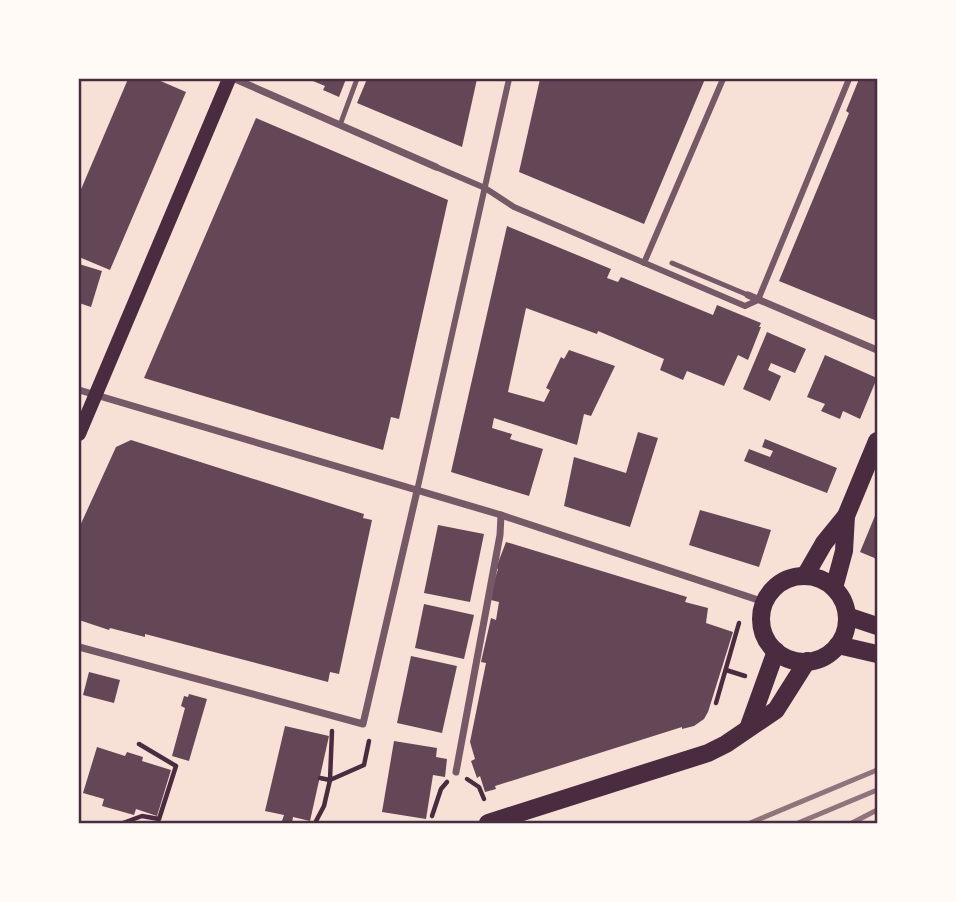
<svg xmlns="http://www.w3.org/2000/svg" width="956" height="902" viewBox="0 0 956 902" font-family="Georgia,serif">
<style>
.building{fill:#644757}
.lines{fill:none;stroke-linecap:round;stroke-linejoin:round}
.path{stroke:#4a2c40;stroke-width:4.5}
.service{stroke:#755966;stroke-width:5}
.pedestrian{stroke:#755966;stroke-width:6}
.minor{stroke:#755966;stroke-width:7}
.secondary{stroke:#4a2c40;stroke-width:14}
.primary{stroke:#4a2c40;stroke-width:18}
.rail{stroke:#8f747c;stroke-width:5}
.neatline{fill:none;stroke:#4a2c40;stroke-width:2.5}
</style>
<rect width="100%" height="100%" fill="#f7e1d7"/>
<g class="building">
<polygon points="128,79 156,79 186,92 110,270 79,257 79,194"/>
<polygon points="308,79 346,79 339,97 323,90 325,86"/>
<polygon points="367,79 477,79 462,147 357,103"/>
<polygon points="540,79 705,79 644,224 519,172"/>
<polygon points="859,79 877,79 877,321 779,281 849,113 846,111"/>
<polygon points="256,118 448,200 399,419 391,417 383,450 144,378"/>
<polygon points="507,226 611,269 607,278 618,282 621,277 713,315 717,305 761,323 759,327 761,327 748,360 738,355 724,386 687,371 683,380 660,370 664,359 598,331 597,334 526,308 508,392 544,402 550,390 546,388 561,357 564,359 569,350 615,366 591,416 584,414 577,445 494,418 492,428 512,434 510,439 543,449 529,496 451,472"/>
<polygon points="79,264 102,271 91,307 79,303"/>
<polygon points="767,332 806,349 795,373 771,363 768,370 781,376 770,401 743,389"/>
<polygon points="825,355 877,378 860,419 843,411 840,419 821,411 825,404 807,397"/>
<polygon points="638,432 658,438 630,527 564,506 574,457 626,473"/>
<polygon points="765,439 837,468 827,493 744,461 749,449 770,457 773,451 762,447"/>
<polygon points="131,440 364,514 363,518 372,520 339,674 330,672 328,682 145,634 145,637 110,628 109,630 79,620 79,528 116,447"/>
<polygon points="700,510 771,530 759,567 689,545"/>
<polygon points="877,511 877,559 860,552"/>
<polygon points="438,525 484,534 470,602 424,593"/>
<polygon points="506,542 687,597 685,602 708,608 706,623 733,632 708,712 704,719 694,726 682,729 682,727 495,786 496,789 485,792 480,776 477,778 471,761 475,759 470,742 486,663 481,662 491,618 496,620 499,602 491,600 492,588 498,569 496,568"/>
<polygon points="424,604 474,615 464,659 415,648"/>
<polygon points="411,656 457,666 442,733 397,723"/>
<polygon points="89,672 120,680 114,703 83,695"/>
<polygon points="189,694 207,699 189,761 172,756 185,708 181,706 184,696 188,697"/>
<polygon points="285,726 329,736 310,821 293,817 292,823 290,823 282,821 284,815 265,811"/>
<polygon points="394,741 437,748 436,757 447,759 445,777 433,775 426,819 382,812"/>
<polygon points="97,747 125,756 127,752 143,757 142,761 171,770 157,816 136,809 134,815 102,806 104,799 83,793"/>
</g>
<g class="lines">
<g class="path">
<polyline points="726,670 745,676"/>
<polyline points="716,703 739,623"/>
<polyline points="320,778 330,780 332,731"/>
<polyline points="467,779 479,787 484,799"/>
<polyline points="432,816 441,789 447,782"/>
<polyline points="123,823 142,816 159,819 176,766 139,744"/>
<polyline points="315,823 324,806 330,780 364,765 369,741"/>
</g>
<g class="service">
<polyline points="340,125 357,79"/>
<polyline points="672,263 748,295"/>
</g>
<g class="pedestrian">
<polyline points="436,167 485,188 514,207 745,306 758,300 849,79"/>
<polyline points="644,263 723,79"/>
<polyline points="417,491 509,79"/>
</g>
<g class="minor">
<polyline points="235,79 436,167"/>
<polyline points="748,295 877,350"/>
<polyline points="79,390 501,515 764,602"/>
<polyline points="79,647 363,724 417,491"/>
<polyline points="456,772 500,535 501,515"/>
</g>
<polyline class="secondary" points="79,434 229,79"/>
<g class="primary">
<polyline points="805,576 824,543 846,516 877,441"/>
<circle cx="804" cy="619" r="43"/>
<polyline points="834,588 844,551 846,516"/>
<polyline points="847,616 877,626"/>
<polyline points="838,645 877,654"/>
<polyline points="749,726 776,651"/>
<polyline points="488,823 708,753 726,744 776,710 807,661"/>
</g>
<g class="rail">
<polyline points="750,823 877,770"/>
<polyline points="798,823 877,790"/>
<polyline points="852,823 877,810"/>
</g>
</g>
<rect width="956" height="902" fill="none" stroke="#fffaf5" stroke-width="161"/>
<rect x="80" y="80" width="796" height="742" class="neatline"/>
</svg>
